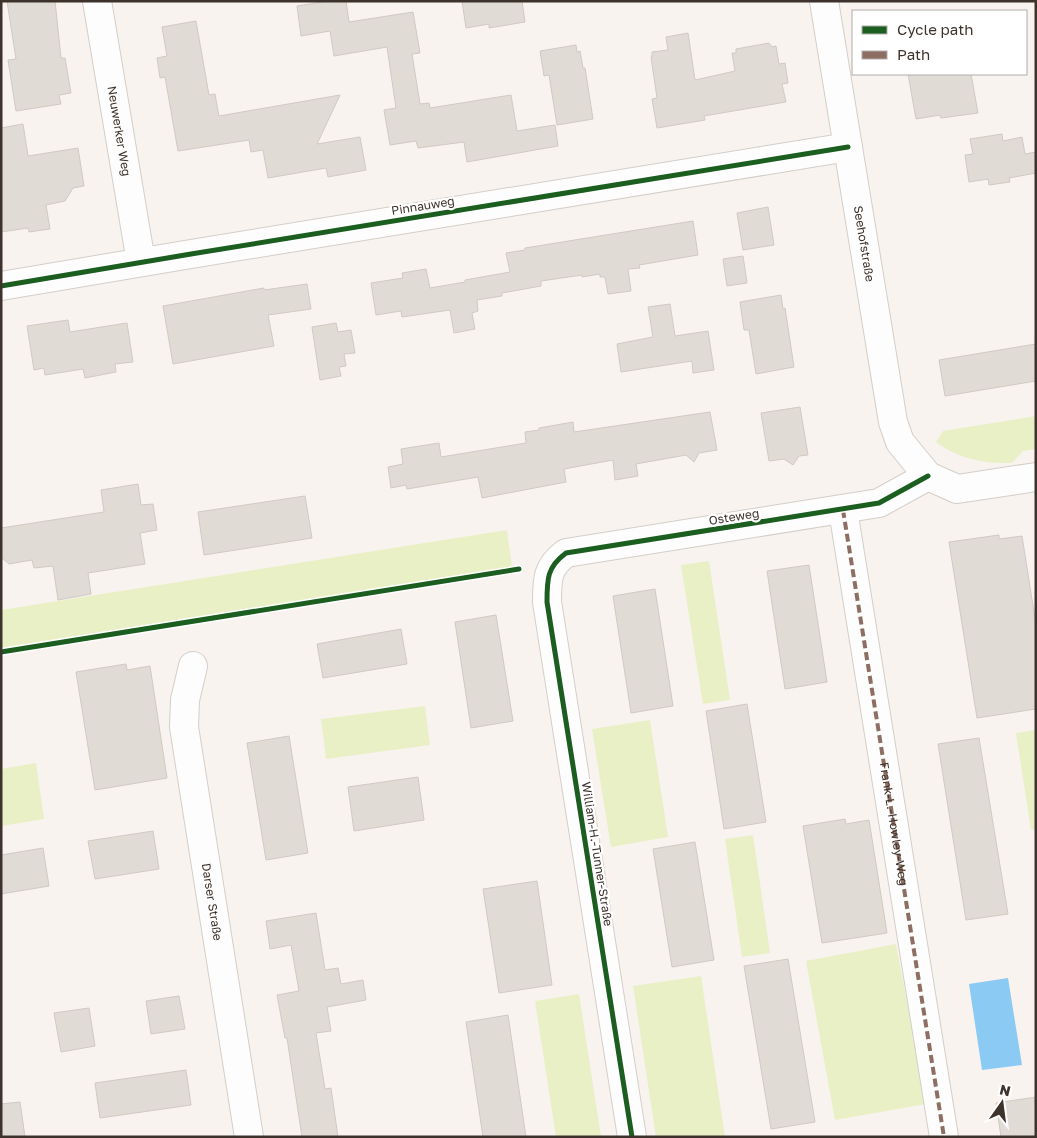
<svg xmlns="http://www.w3.org/2000/svg" width="1037" height="1138" viewBox="0 0 1037 1138" font-family="'Golos Text',sans-serif">
<style>
.green{fill:#e9f0c6}
.water{fill:#8bcaf3}
.building{fill:#e1dbd5;stroke:#d0c9c4}
.lines{fill:none;stroke-linecap:round;stroke-linejoin:round}
.minor-casing{stroke:#d4cec8;stroke-width:30}
.tertiary-casing{stroke:#d4cec8;stroke-width:30}
.minor{stroke:#fefdfd;stroke-width:28}
.tertiary{stroke:#fefdfd;stroke-width:28}
.quiet{stroke:#8d6e63;stroke-width:4;stroke-dasharray:8 4;stroke-linecap:butt}
.cycleway-casing{stroke:#fff;stroke-width:8}
.cycleway{stroke:#1b5e20;stroke-width:5}
.labels{text-anchor:middle;stroke-width:4.5;stroke-linejoin:round;paint-order:stroke}
.street-label{font-size:12px;fill:#3d332c;stroke:#fff}
</style>
<rect width="100%" height="100%" fill="#f8f3ef"/>
<g class="green">
<path d="M 1036,416 L 1036,449 L 1023,451 L 1012,463 C 983,464 959,459 936,442 L 943,431 Z"/>
<polygon points="507,530 512,567 1,648 1,610"/>
<polygon points="709,561 730,700 703,704 681,565"/>
<polygon points="425,706 430,745 326,759 321,719"/>
<polygon points="650,720 668,837 611,847 592,729"/>
<polygon points="1036,730 1036,829 1031,830 1016,733"/>
<polygon points="36,763 44,819 1,826 1,769"/>
<polygon points="753,835 770,953 742,957 725,839"/>
<polygon points="896,944 926,1104 835,1120 806,961"/>
<polygon points="701,976 725,1137 656,1137 633,986"/>
<polygon points="579,994 601,1137 556,1137 535,1001"/>
</g>
<polygon class="water" points="1008,978 1022,1065 982,1070 969,984"/>
<g class="building">
<polygon points="7,1 55,1 61,58 65,58 71,93 59,95 61,104 16,111 8,60 16,59"/>
<polygon points="329,1 346,1 349,22 413,12 420,53 412,54 420,104 429,103 430,108 511,95 517,131 555,125 558,146 467,162 464,142 418,148 416,141 390,145 384,110 396,108 387,47 334,56 330,31 301,36 297,6"/>
<polygon points="462,1 522,1 525,22 489,28 489,24 466,28"/>
<polygon points="196,21 209,95 215,94 219,116 340,95 317,144 360,137 366,170 328,177 326,168 268,178 263,150 251,152 249,140 178,151 165,77 160,78 157,58 167,56 162,27"/>
<polygon points="688,33 695,80 735,71 732,53 736,53 736,49 769,43 772,47 776,46 779,64 785,63 788,83 782,84 786,102 704,116 705,120 657,128 652,99 657,98 651,57 652,57 652,52 668,50 666,37"/>
<polygon points="576,45 577,52 580,51 583,68 585,68 593,119 557,125 549,75 544,76 540,51"/>
<polygon points="908,74 971,74 978,113 941,118 940,115 916,119"/>
<polygon points="23,124 28,156 78,148 84,186 73,188 65,201 46,205 50,229 29,232 28,228 1,232 1,128"/>
<polygon points="1002,134 1003,141 1022,137 1025,154 1036,152 1036,173 1009,178 1010,182 989,185 988,179 969,182 965,155 973,154 970,139"/>
<polygon points="768,207 774,245 743,250 737,213"/>
<polygon points="693,221 698,255 639,265 640,268 628,269 631,291 608,294 605,277 600,277 600,274 582,277 582,275 541,281 541,286 502,293 502,296 477,300 478,311 472,313 475,329 454,333 450,310 402,317 401,311 376,315 371,283 403,278 402,273 426,269 430,288 465,282 465,280 510,272 506,253 525,250 525,248"/>
<polygon points="743,256 747,283 727,286 723,259"/>
<polygon points="307,284 311,309 268,315 274,346 173,364 163,306 264,288 264,290"/>
<polygon points="781,295 783,309 785,308 794,367 756,374 749,330 744,330 740,302"/>
<polygon points="670,304 675,336 708,331 714,370 693,373 692,361 621,372 617,344 653,337 648,307"/>
<polygon points="68,320 70,332 127,323 133,362 115,364 116,372 85,378 83,369 45,375 44,368 34,370 27,326"/>
<polygon points="336,323 338,332 351,330 355,353 344,354 346,366 339,367 341,376 320,380 312,327"/>
<polygon points="1036,344 1036,381 945,396 939,360"/>
<polygon points="800,407 808,455 799,456 793,465 784,459 769,461 761,413"/>
<polygon points="710,412 717,450 699,453 694,462 686,455 636,464 638,476 615,480 613,460 564,469 566,482 482,498 478,477 407,489 406,485 391,488 388,467 403,464 401,449 439,443 441,457 526,443 525,432 539,430 539,428 573,422 574,432"/>
<polygon points="138,484 141,505 153,504 157,530 140,533 145,564 88,573 91,594 58,600 53,566 34,568 32,560 9,564 1,557 1,528 104,512 101,490"/>
<polygon points="305,496 312,538 204,555 198,512"/>
<polygon points="999,535 999,539 1022,536 1036,625 1036,709 977,718 949,542"/>
<polygon points="809,565 827,682 785,689 767,571"/>
<polygon points="655,589 673,706 631,713 613,596"/>
<polygon points="496,615 513,721 471,728 455,622"/>
<polygon points="401,629 407,664 323,678 317,644"/>
<polygon points="126,664 127,670 150,666 167,778 95,790 76,672"/>
<polygon points="747,704 766,822 724,829 706,711"/>
<polygon points="289,736 308,853 266,860 247,743"/>
<polygon points="979,738 1008,914 966,920 938,744"/>
<polygon points="418,777 424,820 354,831 348,787"/>
<polygon points="845,819 846,824 869,820 887,933 822,943 803,826"/>
<polygon points="153,831 159,869 95,879 88,841"/>
<polygon points="695,842 714,960 672,967 653,849"/>
<polygon points="43,848 49,886 1,894 1,855"/>
<polygon points="537,881 552,985 499,993 483,889"/>
<polygon points="316,913 325,970 338,968 341,984 363,980 366,1000 327,1007 331,1031 316,1033 325,1089 331,1088 338,1137 302,1137 287,1038 285,1038 277,995 299,991 291,945 270,949 266,921"/>
<polygon points="788,959 815,1122 771,1129 744,966"/>
<polygon points="179,996 185,1029 151,1034 146,1001"/>
<polygon points="89,1008 95,1046 61,1052 54,1013"/>
<polygon points="508,1015 526,1137 483,1137 466,1022"/>
<polygon points="186,1070 191,1105 100,1118 95,1083"/>
<polygon points="1036,1097 1036,1137 1001,1137 996,1103"/>
<polygon points="20,1102 25,1137 1,1137 1,1104"/>
</g>
<g class="lines">
<defs>
<g id="minor">
<path id="s1" d="M 97,1 L 141,262"/>
<polyline points="1,286 191,254 848,147"/>
<path id="s2" d="M 843,510 L 944,1137"/>
<path id="s3" d="M 193,666 L 185,700 L 184,727 L 249,1137"/>
<path d="M 632,1137 L 547,602 C 547,579 547,567 566,553 L 879,503 L 928,476"/>
</g>
<g id="tertiary">
<path id="s4" d="M 824,1 L 893,422 L 900,442 L 928,476 L 957,489 L 1036,477"/>
</g>
</defs>
<use href="#minor" class="minor-casing"/>
<use href="#tertiary" class="tertiary-casing"/>
<use href="#minor" class="minor"/>
<use href="#tertiary" class="tertiary"/>
<polyline class="quiet" points="843,510 944,1137"/>
<defs>
<g id="cycleway">
<polyline points="1,286 191,254 848,147"/>
<polyline points="1,652 519,569"/>
<path d="M 632,1137 L 547,602 C 547,579 547,567 566,553 L 879,503 L 928,476"/>
</g>
</defs>
<use href="#cycleway" class="cycleway-casing"/>
<use href="#cycleway" class="cycleway"/>
</g>
<g class="labels">
<g class="street-label">
<text dy="4" stroke="none"><textPath href="#s1" startOffset="132">Neuwerker Weg</textPath></text>
<text transform="translate(423 206) rotate(-9)" y="4">Pinnauweg</text>
<text dy="4" stroke="none"><textPath href="#s4" startOffset="246">Seehofstraße</textPath></text>
<text transform="translate(734 517) rotate(-9)" y="4">Osteweg</text>
<text dy="4" stroke="none"><textPath href="#s2" startOffset="318">Frank-L.-Howley-Weg</textPath></text>
<text transform="translate(597 854) rotate(81)" y="4">William-H.-Tunner-Straße</text>
<text dy="4" stroke="none"><textPath href="#s3" startOffset="239">Darser Straße</textPath></text>
</g>
</g>
<rect width="1037" height="1138" fill="none" stroke="#3d332c" stroke-width="5"/>
<rect x="852" y="10" width="175" height="65" fill="#ffffff" stroke="#b1adab"/>
<rect x="862" y="26" width="25" height="8" fill="#1b5e20" stroke="#b1adab"/>
<text x="897" y="35" font-size="15" fill="#3d332c">Cycle path</text>
<rect x="862" y="51" width="25" height="8" fill="#8d6e63" stroke="#b1adab"/>
<text x="897" y="60" font-size="15" fill="#3d332c">Path</text>
<g transform="translate(1002 1103) rotate(14)" stroke="#ffffff" stroke-width="4" paint-order="stroke">
<path d="M0-4L9 19L0 12L-9 19Z" fill="#3d332c"/>
<text y="-8" font-size="14" font-weight="bold" text-anchor="middle" fill="#3d332c">N</text>
</g>
</svg>
